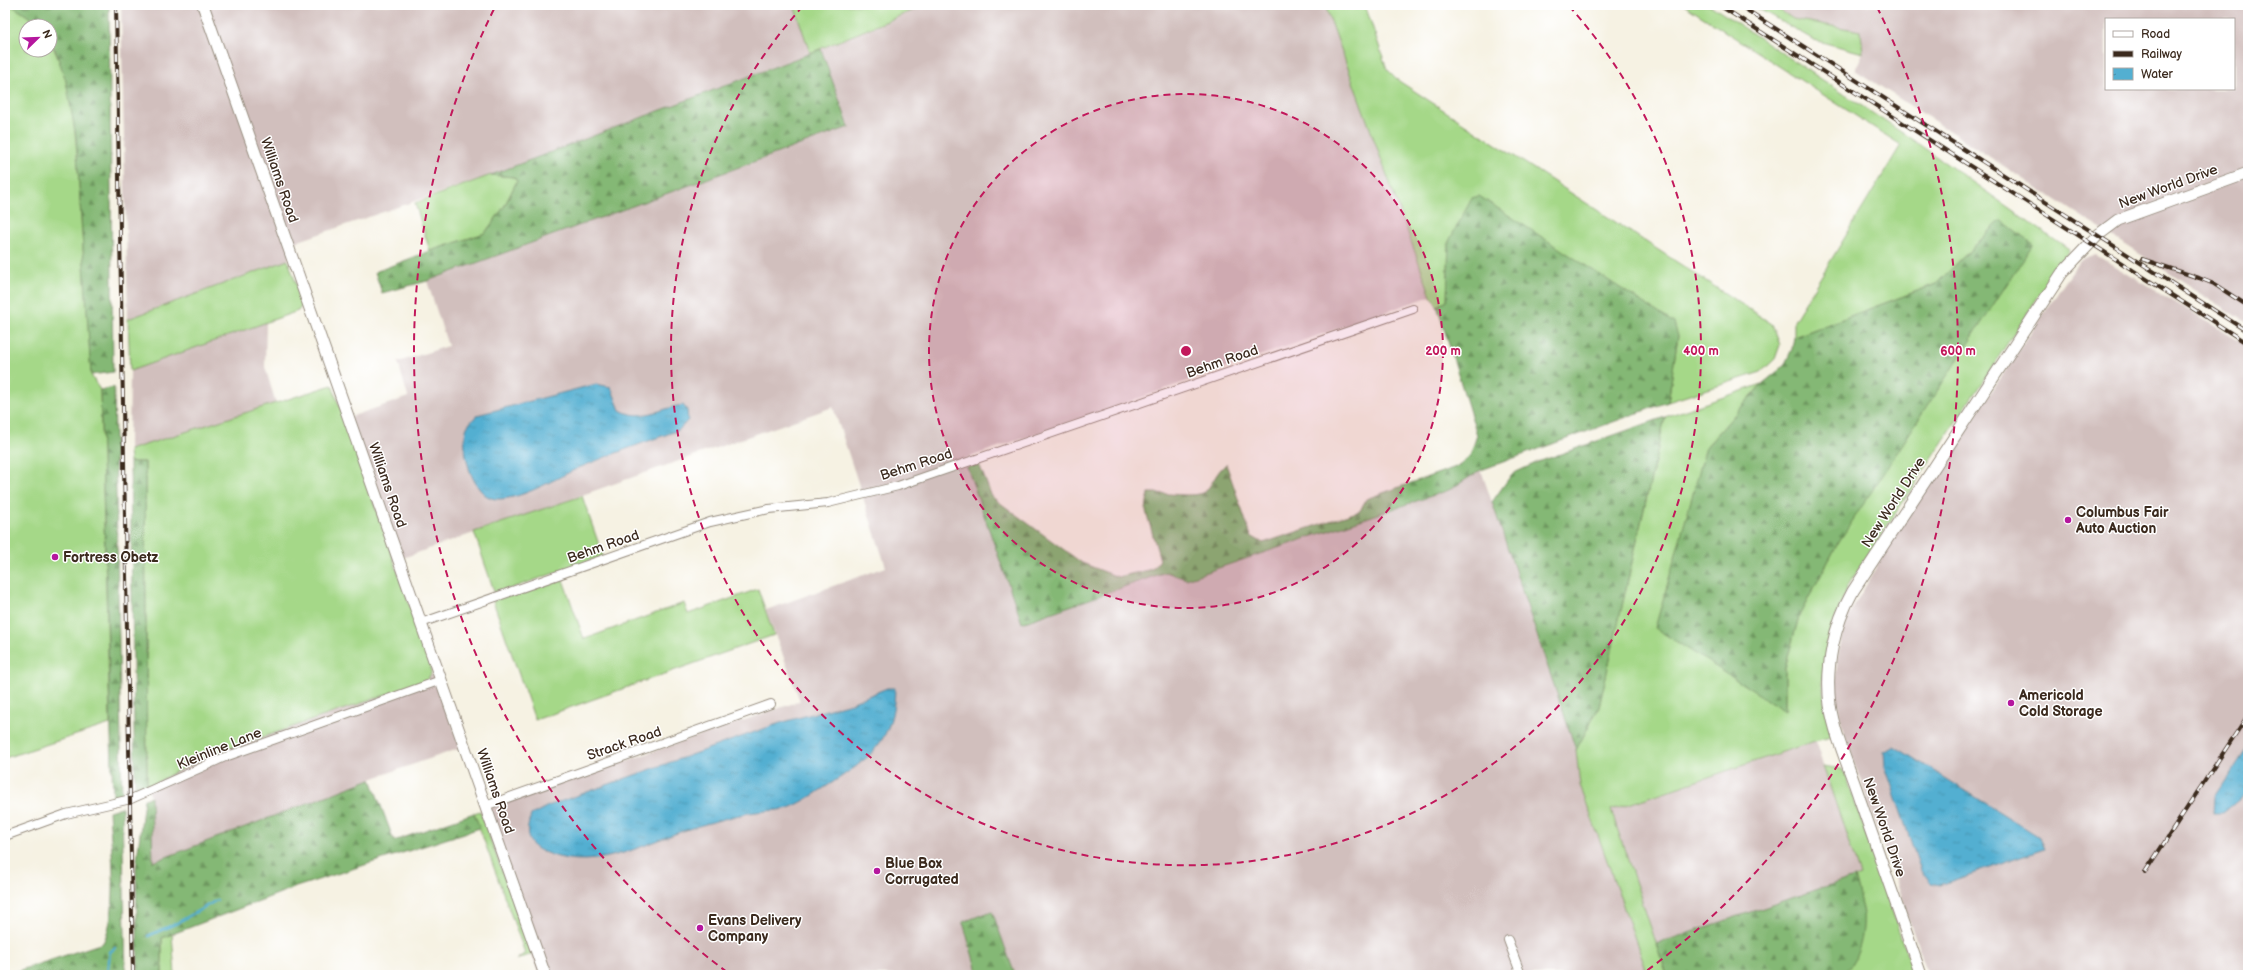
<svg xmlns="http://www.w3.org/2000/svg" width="2253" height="980" viewBox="0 0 2253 980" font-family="'Balsamiq Sans',sans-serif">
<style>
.industrial{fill:#d1bfbd;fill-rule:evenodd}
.grass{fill:#a5d888;stroke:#708153}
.forest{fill:url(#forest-firs);stroke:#607149}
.water{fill:url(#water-ripples);stroke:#476c78}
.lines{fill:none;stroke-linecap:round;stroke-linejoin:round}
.stream{stroke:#53afd1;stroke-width:2.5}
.street-casing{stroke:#988e80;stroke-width:10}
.secondary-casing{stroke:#988e80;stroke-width:13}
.street{stroke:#fff;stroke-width:8}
.secondary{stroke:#fff;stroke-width:11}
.rail-casing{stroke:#3b2a1e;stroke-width:4}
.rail{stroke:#fff;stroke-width:2.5;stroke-dasharray:8;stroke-linecap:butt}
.ring{fill:none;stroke:#c2185b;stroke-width:2;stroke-dasharray:7 5}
.poi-dot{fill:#b5179e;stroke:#fff;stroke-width:1.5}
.labels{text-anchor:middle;stroke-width:3;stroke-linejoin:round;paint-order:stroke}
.street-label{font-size:14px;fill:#3b2a1e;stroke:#fff}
.poi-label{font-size:14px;font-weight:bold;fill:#3b2a1e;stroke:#fff;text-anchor:start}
.centre{fill:#c2185b;stroke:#fff;stroke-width:2}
.ring-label{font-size:12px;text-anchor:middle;font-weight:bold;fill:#c2185b;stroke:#fff;stroke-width:3;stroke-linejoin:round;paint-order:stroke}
</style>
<defs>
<pattern id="forest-firs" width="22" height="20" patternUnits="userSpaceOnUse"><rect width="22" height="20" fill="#84b874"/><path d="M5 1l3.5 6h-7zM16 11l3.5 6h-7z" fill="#6d965f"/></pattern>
<pattern id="water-ripples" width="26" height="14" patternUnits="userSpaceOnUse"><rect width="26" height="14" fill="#53afd1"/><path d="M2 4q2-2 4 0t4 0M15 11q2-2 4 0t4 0" fill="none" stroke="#468fa9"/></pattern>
</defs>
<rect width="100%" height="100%" fill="#fff"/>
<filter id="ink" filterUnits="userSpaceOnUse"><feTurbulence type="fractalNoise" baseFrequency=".025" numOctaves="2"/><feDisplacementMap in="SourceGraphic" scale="8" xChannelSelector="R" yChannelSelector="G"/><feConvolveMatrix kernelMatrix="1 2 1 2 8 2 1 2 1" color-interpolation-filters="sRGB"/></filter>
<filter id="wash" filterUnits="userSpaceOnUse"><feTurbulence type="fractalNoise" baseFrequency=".012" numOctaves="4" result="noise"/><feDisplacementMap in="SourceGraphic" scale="16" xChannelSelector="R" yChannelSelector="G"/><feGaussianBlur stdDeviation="0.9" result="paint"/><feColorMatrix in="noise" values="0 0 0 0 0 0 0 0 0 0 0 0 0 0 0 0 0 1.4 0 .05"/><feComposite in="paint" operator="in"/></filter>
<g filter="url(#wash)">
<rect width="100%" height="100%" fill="#f6f2e3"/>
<g class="industrial">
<polygon points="121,5 794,5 810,53 491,175 293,243 288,260 128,319"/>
<polygon points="926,5 1325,5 1431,296 964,459 1022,623 1166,572 1187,579 1449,490 1481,470 1576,750 1580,785 1648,975 1015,975 992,911 963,922 978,975 539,975 480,811 800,701 766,610 886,567 833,407 394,561 344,419 408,397 398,362 448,346 427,281 849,127 821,49"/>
<path d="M 1772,5 L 2248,5 L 2248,324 L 1855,70 L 1863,53 L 1861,31 L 1793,19 ZM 2106,19 L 2234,19 L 2234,89 L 2106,89 Z"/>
<polygon points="2096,255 2248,346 2248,975 1928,975 1843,730 1835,689 1837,659 1847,619 1888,546 2065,282 2081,260"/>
<polygon points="266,322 265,367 276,403 129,450 130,371"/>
<polygon points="431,674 436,678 461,748 371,779 153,862 151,797 147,788 177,771 211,755 426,681"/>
<polygon points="1815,741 1860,875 1656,944 1610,810"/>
</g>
<g class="grass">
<path d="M 5,5 C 16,5 32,17 39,26 L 26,26 L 26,50 L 50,50 L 50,43 C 77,82 78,172 81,220 C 85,272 88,323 91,375 L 100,390 L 110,724 L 5,758 Z"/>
<polygon points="794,5 926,5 810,53"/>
<polygon points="1325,5 1365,5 1387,69 1399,81 1772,324 1780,345 1775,359 1761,372 1668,402 1678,336 1449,241 1447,301 1437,306 1431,296"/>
<path d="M 1684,5 L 1710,5 L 1910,138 L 2069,250 L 1849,584 C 1837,613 1824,644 1823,676 C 1822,697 1828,717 1832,737 L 1815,741 L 1611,810 L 1667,975 L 1648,975 L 1580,785 L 1576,750 L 1599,707 L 1665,417 L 1762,384 L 1706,447 L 1785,711 L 1785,668 L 1799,616 L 1838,543 L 2001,220 L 1936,284 L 1794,337 L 1794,321 L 1901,145 Z"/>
<polygon points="1752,5 1772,5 1793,19 1861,31 1863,53 1814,40"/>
<polygon points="491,175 514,177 517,181 504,207 485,233 430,251 415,203"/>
<polygon points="288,260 303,304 298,311 130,371 128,319"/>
<polygon points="332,385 431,666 431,674 426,681 211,755 177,771 147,788 145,462 130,462 129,450"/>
<polygon points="582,496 603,556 495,594 474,532"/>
<polygon points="562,577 584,639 684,603 688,614 758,589 774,635 535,720 493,601"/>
<polygon points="1823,766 1842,769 1847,778 1914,975 1839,975 1846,973 1863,915 1854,877 1860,875"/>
<polygon points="480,811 532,954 516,960 525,953 474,813"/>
<polygon points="172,934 175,975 162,975 162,938"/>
</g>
<g class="forest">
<polygon points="11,5 109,5 113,372 91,375 76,137 66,81 55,49 50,43 50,26 39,26 35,21"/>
<polygon points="821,49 849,127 427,281 382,293 375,272 430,251 485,233 504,207 517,181 514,177 491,175"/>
<path d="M 1479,196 L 1674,323 L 1678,336 L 1668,402 L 1481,470 L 1449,490 L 1186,579 L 1166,572 L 1022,623 L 967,467 L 979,464 L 992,497 L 1082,563 L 1118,577 L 1152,569 L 1160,560 L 1146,511 L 1148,493 C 1160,492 1199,499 1206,491 C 1214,481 1216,473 1226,464 L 1251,536 L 1263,543 L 1360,511 L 1366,499 L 1456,467 L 1470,456 L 1477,435 L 1437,306 L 1447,301 L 1449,241 L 1472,198 Z"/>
<polygon points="2001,220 2033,244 1838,543 1799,616 1785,668 1785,711 1655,628 1706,447 1762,384 1784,366 1792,349 1794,337 1936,284"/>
<polygon points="114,387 122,797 113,799 100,390"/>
<polygon points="1665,417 1599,707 1576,750 1492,502 1512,474 1538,462"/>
<polygon points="130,462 145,462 147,788 135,793"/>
<polygon points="371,779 394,841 474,813 480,828 296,887 162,938 162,975 138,975 136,868 144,799 151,797 153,862"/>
<path d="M 122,807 L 126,975 L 5,975 L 103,943 C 120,909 111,848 109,811 Z"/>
<path d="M 1854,877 C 1857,889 1861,902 1863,914 C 1865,932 1858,968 1839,975 L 1667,975 L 1656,944 Z"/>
<polygon points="992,911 1015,975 978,975 963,922"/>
</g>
<g class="water">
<path d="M 596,384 L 611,387 L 620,410 C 642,422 661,408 683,405 L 687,410 L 688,420 L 679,430 C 646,442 614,453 581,467 C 557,477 523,500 496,499 C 472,498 459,446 467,427 C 469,423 474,419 477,415 Z"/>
<path d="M 887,688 L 895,688 C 894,743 869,759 827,786 C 814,794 800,805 785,809 C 773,811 760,811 749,813 C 733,816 717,821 702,825 C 650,839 600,875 546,853 C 525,845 525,833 531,815 L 548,806 L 780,723 L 851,703 Z"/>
<polygon points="1894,746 2038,836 2044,849 1940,885 1930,883 1921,871 1885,766 1884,752"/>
<polygon points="2248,747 2248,792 2223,813 2214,813 2215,797"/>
</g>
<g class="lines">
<g class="stream">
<polyline points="148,936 177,923 217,900"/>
<polyline points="107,975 110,952 115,948"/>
</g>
</g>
</g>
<g filter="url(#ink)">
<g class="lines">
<defs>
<g id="street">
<polyline points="421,623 710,522 769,509 828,503 898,486 1413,309"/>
<polyline points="485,806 771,704"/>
<polyline points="5,836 66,814 131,799 225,757 441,680"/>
<polyline points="1508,940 1521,975"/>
</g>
<g id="secondary">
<polyline points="203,5 545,975"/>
<path d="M 1921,975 C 1901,917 1880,858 1860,800 C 1850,769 1835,737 1830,705 C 1825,666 1834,625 1853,591 L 2062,273 L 2098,235 L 2118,220 L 2248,173"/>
</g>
</defs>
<use href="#street" class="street-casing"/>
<use href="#secondary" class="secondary-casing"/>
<use href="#street" class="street"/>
<use href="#secondary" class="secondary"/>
<defs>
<g id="rail">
<polyline points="116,5 133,975"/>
<polyline points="1719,5 2248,344"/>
<polyline points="1739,5 2248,332"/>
<polyline points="2142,259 2199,278 2214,284 2248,306"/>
<polyline points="2145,872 2248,715"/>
</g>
</defs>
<use href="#rail" class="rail-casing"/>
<use href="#rail" class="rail"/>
</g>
</g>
<circle cx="1186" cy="351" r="257" fill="#c2185b" fill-opacity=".12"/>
<g class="ring">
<circle cx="1186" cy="351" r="257"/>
<path d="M1569 6A515 515 0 1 1 803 6"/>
<path d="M727 972A772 772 0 0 1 495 7M1877 7A772 772 0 0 1 1645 972"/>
</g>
<g class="poi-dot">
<circle cx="2068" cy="520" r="4"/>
<circle cx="55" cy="557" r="4"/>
<circle cx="2011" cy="703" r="4"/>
<circle cx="877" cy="871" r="4"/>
<circle cx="700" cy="928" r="4"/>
</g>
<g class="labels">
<g class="street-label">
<text transform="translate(280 180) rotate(71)" y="5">Williams Road</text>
<text transform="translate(2168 186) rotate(-20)" y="5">New World Drive</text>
<text transform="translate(1222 361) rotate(-19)" y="5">Behm Road</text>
<text transform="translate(916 464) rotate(-18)" y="5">Behm Road</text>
<text transform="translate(388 485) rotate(71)" y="5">Williams Road</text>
<text transform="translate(1893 502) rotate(-57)" y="5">New World Drive</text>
<text transform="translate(603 546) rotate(-19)" y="5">Behm Road</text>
<text transform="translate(624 743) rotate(-19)" y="5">Strack Road</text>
<text transform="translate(219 748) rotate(-22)" y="5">Kleinline Lane</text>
<text transform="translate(496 791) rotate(71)" y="5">Williams Road</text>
<text transform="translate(1885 827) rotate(71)" y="5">New World Drive</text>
</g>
<g class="poi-label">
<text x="2076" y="517">Columbus Fair<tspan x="2076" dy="16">Auto Auction</tspan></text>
<text x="63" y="562">Fortress Obetz</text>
<text x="2019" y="700">Americold<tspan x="2019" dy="16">Cold Storage</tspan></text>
<text x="885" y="868">Blue Box<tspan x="885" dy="16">Corrugated</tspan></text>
<text x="708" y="925">Evans Delivery<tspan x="708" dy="16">Company</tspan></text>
</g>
</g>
<circle cx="1186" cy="351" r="6" class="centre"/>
<g class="ring-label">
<text x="1443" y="355">200 m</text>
<text x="1701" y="355">400 m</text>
<text x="1958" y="355">600 m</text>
</g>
<rect width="2253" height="980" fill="none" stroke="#fff" stroke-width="20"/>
<rect x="2105" y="18" width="130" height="72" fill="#ffffff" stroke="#b1aaa5"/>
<rect x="2113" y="31" width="20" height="6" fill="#ffffff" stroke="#b1aaa5"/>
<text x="2141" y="38" font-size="12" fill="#3b2a1e">Road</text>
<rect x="2113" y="51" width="20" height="6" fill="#3b2a1e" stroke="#b1aaa5"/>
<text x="2141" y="58" font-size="12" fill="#3b2a1e">Railway</text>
<rect x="2113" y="68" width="20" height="12" fill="url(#water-ripples)" stroke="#b1aaa5"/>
<text x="2141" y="78" font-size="12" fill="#3b2a1e">Water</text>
<g transform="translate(38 38) rotate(67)"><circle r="19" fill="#ffffff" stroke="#b1aaa5"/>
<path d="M0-3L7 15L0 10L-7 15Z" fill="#b5179e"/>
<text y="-6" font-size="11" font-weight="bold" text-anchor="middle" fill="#3b2a1e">N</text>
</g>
</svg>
